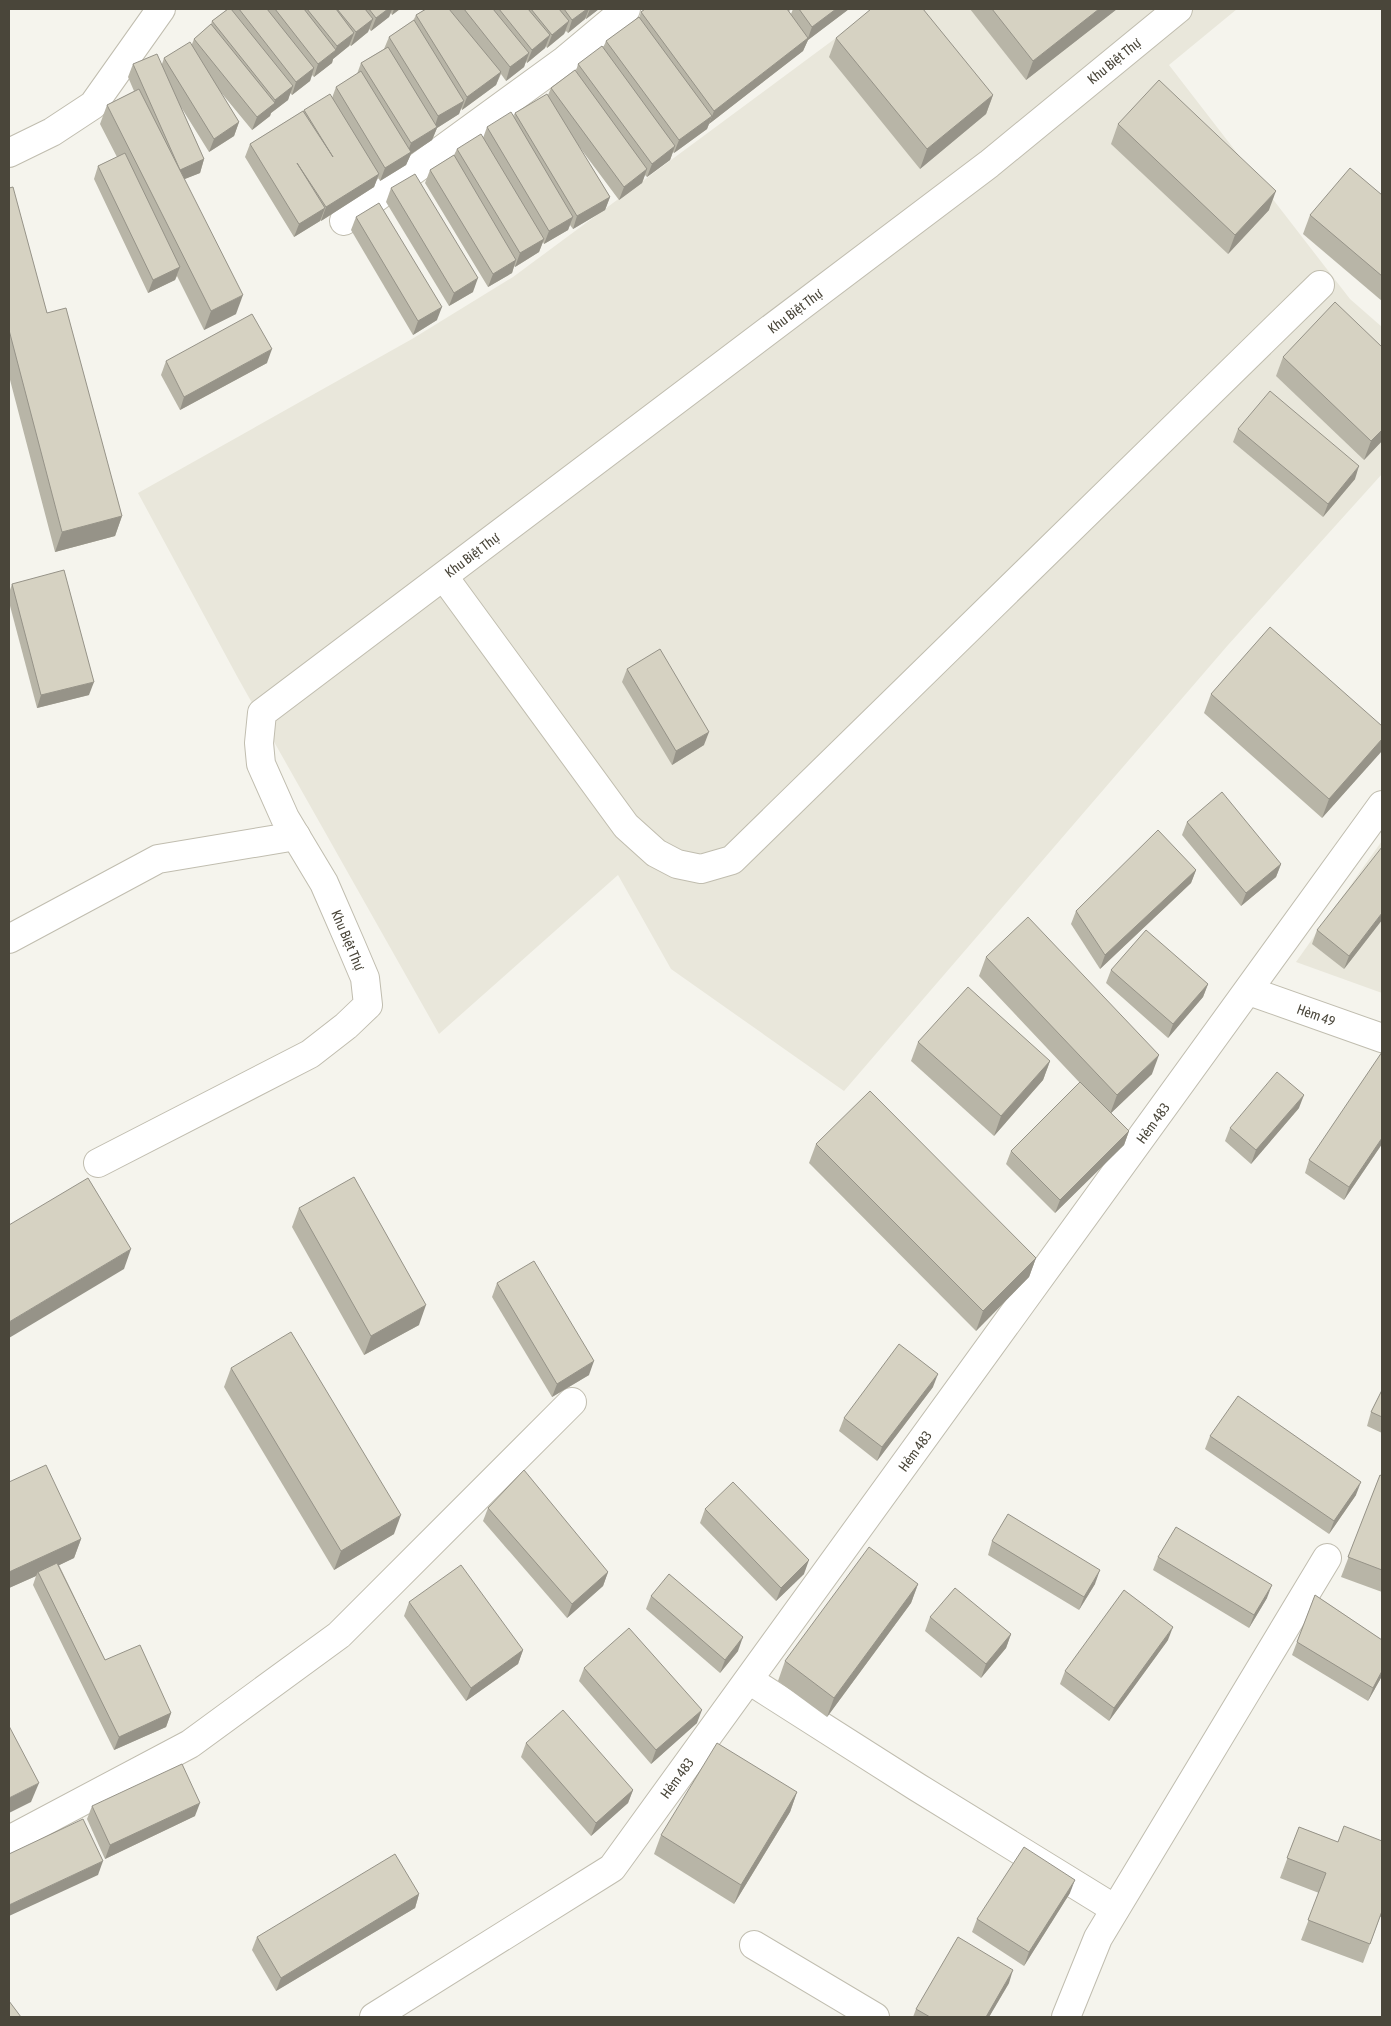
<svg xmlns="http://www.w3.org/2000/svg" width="1391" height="2026" viewBox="0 0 1391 2026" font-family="'Asap Condensed',sans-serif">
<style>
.residential{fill:#e9e7db}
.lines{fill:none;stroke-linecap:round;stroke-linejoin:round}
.street-casing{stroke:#c0bdaf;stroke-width:30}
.street{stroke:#fff;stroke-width:28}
.wall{fill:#b8b5a7}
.shaded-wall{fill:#969388}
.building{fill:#d6d2c2;stroke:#969388}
.labels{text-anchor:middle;stroke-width:5;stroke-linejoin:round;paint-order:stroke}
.street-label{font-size:14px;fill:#4a463a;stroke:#fff}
</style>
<rect width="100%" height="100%" fill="#f5f4ed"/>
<g class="residential">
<polygon points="875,9 1237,9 1169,65 1350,299 1382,327 1382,474 1228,645 844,1091 671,969 618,875 439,1034 238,678 138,493 412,339 513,277"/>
<polygon points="1382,841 1382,993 1296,962"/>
</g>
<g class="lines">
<defs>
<g id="street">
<polyline points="9,153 52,132 93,105 161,9"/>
<polyline points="344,221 565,60 626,9"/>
<polyline points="444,577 626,826 656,853 677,864 701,869 732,860 1320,285"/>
<polyline points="9,939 158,859 296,836"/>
<polyline points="1249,991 1382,1038"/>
<polyline points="98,1163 310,1054 346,1026 368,1005 365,978 351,945 324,883 285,818 261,764 259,743 262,713 989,164 1178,9"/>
<polyline points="749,1680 917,1787 1115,1909"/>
<polyline points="9,1840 190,1744 339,1635 572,1402"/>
<polyline points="754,1945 875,2017"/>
<polyline points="374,2017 612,1868 1382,805"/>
<polyline points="1066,2017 1098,1938 1327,1558"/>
</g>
</defs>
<use href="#street" class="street-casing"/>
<use href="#street" class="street"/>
</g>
<g class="wall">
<polygon points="228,9 400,9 392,15 391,13 389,17 371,31 369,29 368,32 351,46 350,45 349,46 333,59 332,63 314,77 312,75 310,81 292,95 290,93 288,100 271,113 270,116 252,130 219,90 239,122 234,136 209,152 181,107 204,159 200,173 184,179 236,314 204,330 177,276 175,280 148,293 94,179 98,166 117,157 100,124 107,105 134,91 128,77 133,64 162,64 164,58 192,44 194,39 211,24 212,21"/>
<polygon points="426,9 599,9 586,19 586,18 585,19 568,33 566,31 564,34 547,48 546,46 545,48 527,63 526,61 524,67 506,81 501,74 496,85 462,110 461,108 459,114 437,128 432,140 411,154 406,165 380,181 378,177 374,187 321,221 321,220 320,221 294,237 245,157 250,144 303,111 304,110 332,98 336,87 357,74 361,63 384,49 389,37 413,21 416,15"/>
<polygon points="645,9 792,9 789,11 791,14 793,9 849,9 808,40 803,51 709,124 707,129 674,153 673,152 670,160 647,177 645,175 642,183 619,200 578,145 610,197 605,210 573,229 570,225 568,230 544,244 543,242 539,252 515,267 514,266 512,273 488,287 425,183 430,170 454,155 457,149 483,138 487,127 514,117 515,113 548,95 551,88 576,71 578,64 603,48 606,41 639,18 641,12"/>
<polygon points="970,9 1117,9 1026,80"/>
<polygon points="836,38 993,95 986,114 920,169 829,57"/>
<polygon points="1118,124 1269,210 1228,254 1111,144"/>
<polygon points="9,188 47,313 122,516 115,536 55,552 9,376"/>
<polygon points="391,188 473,292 449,306 386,202"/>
<polygon points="1382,195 1382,301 1303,234 1310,215"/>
<polygon points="356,217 437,320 413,335 351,230"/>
<polygon points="1382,347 1382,441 1364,460 1276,376 1283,357"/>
<polygon points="166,361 267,363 180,410 161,375"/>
<polygon points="1238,429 1355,479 1323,517 1233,442"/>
<polygon points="12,584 89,695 37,708 9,602 9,593"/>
<polygon points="627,669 704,745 672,765 622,682"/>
<polygon points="1211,694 1382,726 1382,750 1322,818 1204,713"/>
<polygon points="1187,822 1281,864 1276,877 1241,906 1182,835"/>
<polygon points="1196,870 1191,883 1100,969 1071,924 1076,911"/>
<polygon points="1382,920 1344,969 1312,944 1317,930"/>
<polygon points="986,957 1152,1074 1111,1113 1129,1131 1124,1145 1055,1213 1006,1164 1011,1151 1080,1083 979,976"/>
<polygon points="1111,970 1208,984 1203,997 1168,1038 1106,983"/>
<polygon points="918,1042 1050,1061 1043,1080 994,1136 911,1061"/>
<polygon points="1299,1108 1251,1164 1225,1141 1230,1128"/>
<polygon points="816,1144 1036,1258 1029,1277 976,1331 809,1163"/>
<polygon points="1382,1144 1344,1200 1305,1173 1309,1160"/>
<polygon points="299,1208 419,1325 364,1355 292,1227"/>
<polygon points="497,1283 589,1375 552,1397 492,1297"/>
<polygon points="231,1368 394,1534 334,1570 224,1387"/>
<polygon points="933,1387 877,1461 839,1431 844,1418"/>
<polygon points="1382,1390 1382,1433 1367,1426 1371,1412"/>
<polygon points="1210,1436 1356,1495 1329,1534 1205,1449"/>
<polygon points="1380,1475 1382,1476 1382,1592 1341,1577"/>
<polygon points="9,1482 81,1539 74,1558 59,1565 105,1660 171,1713 166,1727 114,1750 33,1585 36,1576 9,1588"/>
<polygon points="488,1508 608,1572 603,1586 567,1618 483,1521"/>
<polygon points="705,1509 804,1574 776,1601 700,1523"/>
<polygon points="992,1541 1095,1584 1079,1610 988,1555"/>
<polygon points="1158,1557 1267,1598 1249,1628 1153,1570"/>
<polygon points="918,1584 911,1603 827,1717 778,1681 785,1661"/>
<polygon points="1315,1595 1382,1640 1382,1676 1368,1701 1292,1655"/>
<polygon points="651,1596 738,1651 720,1673 646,1609"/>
<polygon points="409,1602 523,1650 518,1664 466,1701 404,1616"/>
<polygon points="930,1617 1011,1634 1006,1648 981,1678 925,1631"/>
<polygon points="1168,1640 1109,1721 1060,1684 1065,1671"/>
<polygon points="584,1668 697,1723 651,1764 579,1681"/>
<polygon points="526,1743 633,1790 628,1803 591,1836 521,1757"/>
<polygon points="797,1792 790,1812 734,1904 654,1854 661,1835"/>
<polygon points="92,1806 195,1816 105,1859 87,1819"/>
<polygon points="1299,1827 1338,1842 1382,1841 1382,1917 1380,1917 1363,1963 1301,1940 1319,1893 1280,1878"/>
<polygon points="1070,1893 1024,1966 972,1932 977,1919"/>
<polygon points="419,1894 415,1908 276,1991 252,1950 257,1937"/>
<polygon points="1009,1983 989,2017 913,2017 916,2009"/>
</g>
<g class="shaded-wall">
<polygon points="388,9 392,9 389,17 371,31 376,18"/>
<polygon points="394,9 400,9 392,15"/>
<polygon points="587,9 589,9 585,19 568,33 572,20"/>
<polygon points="590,9 599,9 586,19"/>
<polygon points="836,9 849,9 808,40 803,51 709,124 714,111 808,38 812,27"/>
<polygon points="1099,9 1117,9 1026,80 1033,61"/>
<polygon points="373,19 368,32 351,46 356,32"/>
<polygon points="569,21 564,34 547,48 552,35"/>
<polygon points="354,33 349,46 333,59 332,63 314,77 318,64 335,51 337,46"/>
<polygon points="550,35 545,48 527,63 532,50"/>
<polygon points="529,53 524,67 506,81 510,67"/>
<polygon points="314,68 310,81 292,95 296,82"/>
<polygon points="501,72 496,85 462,110 467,97"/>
<polygon points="293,86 288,100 271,113 270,116 252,130 257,117 274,103 275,100"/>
<polygon points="993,95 986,114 920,169 927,149"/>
<polygon points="464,101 459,114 437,128 432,140 411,154 406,165 380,181 385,168 407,154 411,143 434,129 438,116"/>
<polygon points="712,116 707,129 674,153 679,140"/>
<polygon points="239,122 234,136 209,152 214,139"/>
<polygon points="675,146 670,160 647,177 652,164"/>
<polygon points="204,159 200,173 175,183 180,170"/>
<polygon points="647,169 642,183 619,200 624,187"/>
<polygon points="379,174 374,187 321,221 326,207"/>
<polygon points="1276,191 1269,210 1228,254 1235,235"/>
<polygon points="610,197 605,210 573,229 577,216"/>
<polygon points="325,208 320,221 294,237 299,224"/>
<polygon points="573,217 568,230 544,244 549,231"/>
<polygon points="544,239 539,252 515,267 520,253"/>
<polygon points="516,260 512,273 488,287 493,274"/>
<polygon points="180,267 175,280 148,293 153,280"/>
<polygon points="478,278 473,292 449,306 454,293"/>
<polygon points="243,295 236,314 204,330 211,311"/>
<polygon points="442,307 437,320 413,335 418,321"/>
<polygon points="272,349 267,363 180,410 184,397"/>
<polygon points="1382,430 1382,441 1364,460 1371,441"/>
<polygon points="1359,466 1355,479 1323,517 1328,504"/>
<polygon points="122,516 115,536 55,552 62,532"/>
<polygon points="94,682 89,695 37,708 41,695"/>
<polygon points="709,732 704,745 672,765 676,751"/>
<polygon points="1382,739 1382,751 1322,818 1329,799"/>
<polygon points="1281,864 1276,877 1241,906 1246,893"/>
<polygon points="1196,870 1191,883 1100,969 1105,955"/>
<polygon points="1382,913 1382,920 1344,969 1349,956"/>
<polygon points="1208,984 1203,997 1168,1038 1173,1024"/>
<polygon points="1159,1055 1152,1074 1110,1114 1117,1095"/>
<polygon points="1050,1061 1043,1080 994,1136 1001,1116"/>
<polygon points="1304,1095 1299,1108 1251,1164 1256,1150"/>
<polygon points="1129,1131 1124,1145 1055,1213 1060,1200"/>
<polygon points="1382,1138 1382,1144 1344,1200 1349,1187"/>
<polygon points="131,1249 124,1269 9,1338 9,1322"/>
<polygon points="1036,1258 1029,1277 976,1331 983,1311"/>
<polygon points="426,1305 419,1325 364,1355 371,1336"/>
<polygon points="594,1361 589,1375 552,1397 557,1384"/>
<polygon points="938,1374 933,1387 877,1461 882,1447"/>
<polygon points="1361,1482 1356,1495 1329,1534 1334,1521"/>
<polygon points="401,1515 394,1534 334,1570 341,1551"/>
<polygon points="81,1539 74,1558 39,1575 38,1572 36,1576 9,1588 9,1572"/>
<polygon points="809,1560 804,1574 776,1601 781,1588"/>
<polygon points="1100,1570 1095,1584 1079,1610 1084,1597"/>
<polygon points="608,1572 603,1586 567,1618 572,1604"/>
<polygon points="918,1584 911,1603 827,1717 834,1698"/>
<polygon points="1272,1585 1267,1598 1249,1628 1254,1615"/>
<polygon points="1173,1627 1168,1640 1109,1721 1114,1708"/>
<polygon points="1011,1634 1006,1648 981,1678 986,1664"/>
<polygon points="743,1637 738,1651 720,1673 725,1660"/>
<polygon points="523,1650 518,1664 466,1701 471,1688"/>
<polygon points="1382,1671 1382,1676 1368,1701 1373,1688"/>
<polygon points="702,1710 697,1723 651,1764 656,1750"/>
<polygon points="171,1713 166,1727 114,1750 119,1737"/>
<polygon points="39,1783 31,1802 9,1813 9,1798"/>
<polygon points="633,1790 628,1803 591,1836 596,1823"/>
<polygon points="797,1792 790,1812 734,1904 741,1885"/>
<polygon points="200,1803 195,1816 105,1859 110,1845"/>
<polygon points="103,1861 98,1875 9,1916 9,1905"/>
<polygon points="1075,1880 1070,1893 1024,1966 1029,1952"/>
<polygon points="419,1894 415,1908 276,1991 281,1978"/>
<polygon points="1013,1970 1009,1983 989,2017 986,2017"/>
</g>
<g class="building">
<polygon points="228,9 231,9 293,86 275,100 212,21"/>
<polygon points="239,9 267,9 314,68 296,82"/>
<polygon points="275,9 304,9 336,50 318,64"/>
<polygon points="307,9 336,9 354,33 337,46"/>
<polygon points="337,9 365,9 373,19 356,32"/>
<polygon points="369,9 388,9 376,18"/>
<polygon points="426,9 449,9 501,72 467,97 416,15"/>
<polygon points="464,9 493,9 529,53 510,67"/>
<polygon points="499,9 528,9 550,35 532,50"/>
<polygon points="531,9 559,9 569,21 552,35"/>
<polygon points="564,9 587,9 572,20"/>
<polygon points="645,9 787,9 808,38 714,111 641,12"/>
<polygon points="799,9 836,9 812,27"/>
<polygon points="871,9 923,9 993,95 927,149 836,38"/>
<polygon points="992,9 1099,9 1033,61"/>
<polygon points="639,17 712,116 679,140 606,41"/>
<polygon points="414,20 464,101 438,116 389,37"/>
<polygon points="211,24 275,103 257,117 194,39"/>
<polygon points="190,42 239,122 214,139 164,58"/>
<polygon points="602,46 675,146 652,164 578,64"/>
<polygon points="388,47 437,127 411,143 361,63"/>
<polygon points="157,54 204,159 180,170 133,64"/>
<polygon points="575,70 647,169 624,187 551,88"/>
<polygon points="361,71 411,152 385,168 336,87"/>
<polygon points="1159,80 1276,191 1235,235 1118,124"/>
<polygon points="139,89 243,295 211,311 107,105"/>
<polygon points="330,94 379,174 326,207 297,163 325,208 299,224 250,144 303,111 333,157 304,110"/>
<polygon points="547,94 610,197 577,216 515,113"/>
<polygon points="511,112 573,217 549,231 487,127"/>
<polygon points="481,134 544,239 520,253 457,149"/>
<polygon points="125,153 180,267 153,280 98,166"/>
<polygon points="454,155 516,260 493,274 430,170"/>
<polygon points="1350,168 1382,195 1382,276 1310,215"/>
<polygon points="415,174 478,278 454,293 391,188"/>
<polygon points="13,187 47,313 66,308 122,516 62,532 9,330 9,188"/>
<polygon points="379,203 442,307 418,321 356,217"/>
<polygon points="1335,302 1382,347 1382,430 1371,441 1283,357"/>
<polygon points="252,314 272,349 184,397 166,361"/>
<polygon points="1270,391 1359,466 1328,504 1238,429"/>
<polygon points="64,570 94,682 41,695 12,584"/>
<polygon points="1270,627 1382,726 1382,739 1329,799 1211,694"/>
<polygon points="660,649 709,732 676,751 627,669"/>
<polygon points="1222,792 1281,864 1246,893 1187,822"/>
<polygon points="1158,830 1196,870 1105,955 1076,911"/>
<polygon points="1382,847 1382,913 1349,956 1317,930"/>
<polygon points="1028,917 1159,1055 1117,1095 986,957"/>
<polygon points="1146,930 1208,984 1173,1024 1111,970"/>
<polygon points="968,987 1050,1061 1001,1116 918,1042"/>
<polygon points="1382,1052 1382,1138 1349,1187 1309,1160"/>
<polygon points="1277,1072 1304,1095 1256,1150 1230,1128"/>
<polygon points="1080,1082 1129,1131 1060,1200 1011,1151"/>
<polygon points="870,1091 1036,1258 983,1311 816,1144"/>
<polygon points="354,1177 426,1305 371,1336 299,1208"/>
<polygon points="88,1178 131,1249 9,1322 9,1225"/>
<polygon points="534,1261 594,1361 557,1384 497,1283"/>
<polygon points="291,1332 401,1515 341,1551 231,1368"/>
<polygon points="899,1344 938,1374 882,1447 844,1418"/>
<polygon points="1382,1390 1382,1417 1371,1412"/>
<polygon points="1238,1396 1361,1482 1334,1521 1210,1436"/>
<polygon points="46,1465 81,1539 9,1572 9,1482"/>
<polygon points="524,1470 608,1572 572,1604 488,1508"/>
<polygon points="1380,1475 1382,1476 1382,1570 1348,1557"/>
<polygon points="733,1482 809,1560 781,1588 705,1509"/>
<polygon points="1008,1514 1100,1570 1084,1597 992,1541"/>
<polygon points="1176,1527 1272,1585 1254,1615 1158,1557"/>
<polygon points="869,1547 918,1584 834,1698 785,1661"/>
<polygon points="57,1563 105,1660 140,1645 171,1713 119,1737 38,1572"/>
<polygon points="461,1565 523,1650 471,1688 409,1602"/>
<polygon points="669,1574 743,1637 725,1660 651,1596"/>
<polygon points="955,1588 1011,1634 986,1664 930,1617"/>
<polygon points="1124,1590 1173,1627 1114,1708 1065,1671"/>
<polygon points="1315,1595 1382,1640 1382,1671 1373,1688 1297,1642"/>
<polygon points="629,1628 702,1710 656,1750 584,1668"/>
<polygon points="563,1710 633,1790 596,1823 526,1743"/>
<polygon points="9,1726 39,1783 9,1798"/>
<polygon points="717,1743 797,1792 741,1885 661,1835"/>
<polygon points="182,1764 200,1803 110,1845 92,1806"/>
<polygon points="83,1819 103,1861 9,1905 9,1854"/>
<polygon points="1344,1826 1382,1841 1382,1911 1370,1944 1308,1920 1326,1873 1287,1858 1299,1827 1338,1842"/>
<polygon points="1024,1847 1075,1880 1029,1952 977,1919"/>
<polygon points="395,1854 419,1894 281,1978 257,1937"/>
<polygon points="958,1937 1013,1970 986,2017 930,2017 916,2009"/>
<polygon points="9,2001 21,2017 9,2017"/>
</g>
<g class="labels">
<g class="street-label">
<text transform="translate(1114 61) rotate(-39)" y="5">Khu Biệt Thự</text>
<text transform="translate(795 311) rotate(-37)" y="5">Khu Biệt Thự</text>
<text transform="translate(472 555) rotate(-37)" y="5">Khu Biệt Thự</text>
<text transform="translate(348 940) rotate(67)" y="5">Khu Biệt Thự</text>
<text transform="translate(1316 1015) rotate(20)" y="5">Hèm 49</text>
<text transform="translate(1153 1123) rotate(-54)" y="5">Hẻm 483</text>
<text transform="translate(915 1451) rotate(-54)" y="5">Hẻm 483</text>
<text transform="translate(677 1778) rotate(-54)" y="5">Hẻm 483</text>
</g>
</g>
<rect width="1391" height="2026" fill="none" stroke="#4a463a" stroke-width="20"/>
</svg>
